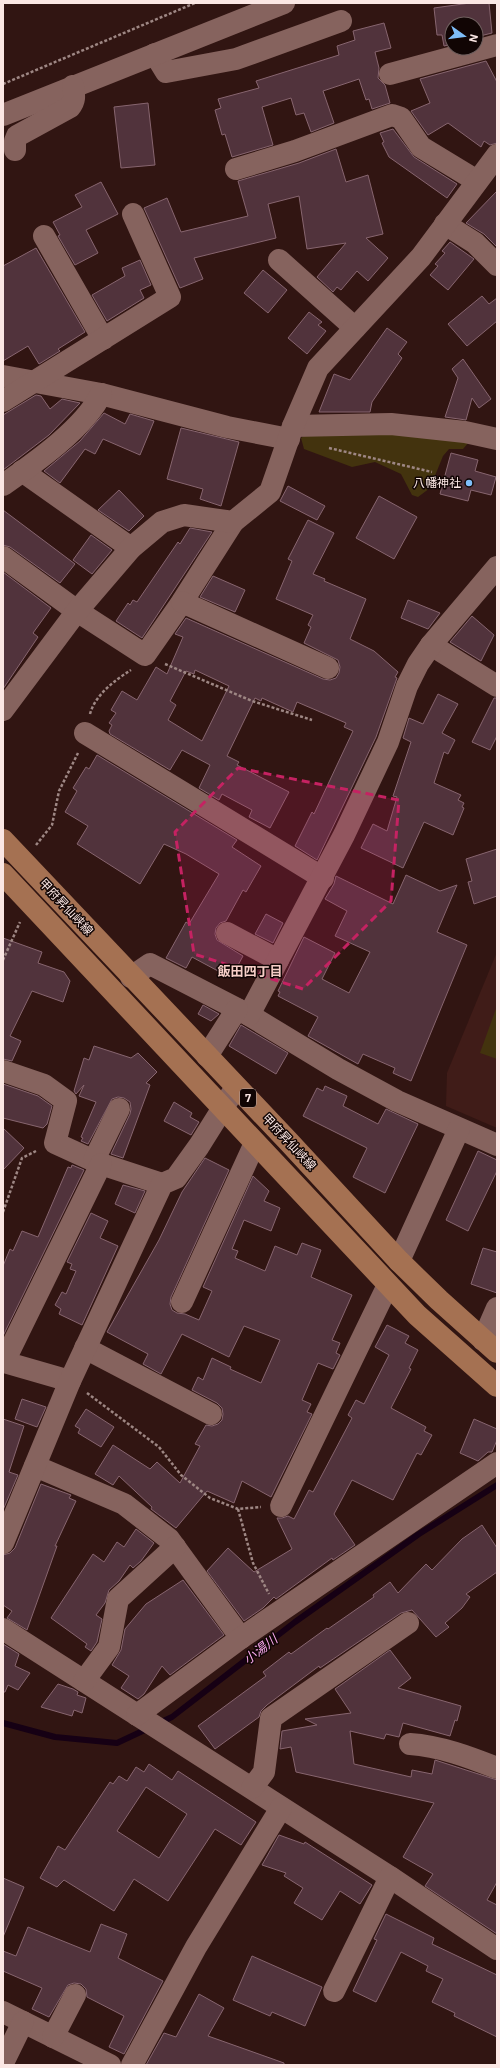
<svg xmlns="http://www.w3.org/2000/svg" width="500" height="2068" viewBox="0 0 500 2068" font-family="'IBM Plex Sans','Noto Sans JP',sans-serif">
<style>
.built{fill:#401c18}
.green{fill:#43330e}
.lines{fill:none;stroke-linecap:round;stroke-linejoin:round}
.stream{stroke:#160014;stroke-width:6}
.building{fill:#51333c;stroke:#87656f;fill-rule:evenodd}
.path{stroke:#9e8784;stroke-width:2.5;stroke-dasharray:3 2;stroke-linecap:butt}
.minor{stroke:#86635e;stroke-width:22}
.major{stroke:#a57152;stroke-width:22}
.marked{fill:#c52262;fill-opacity:0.2;stroke:#c52262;stroke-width:3;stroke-dasharray:8 5;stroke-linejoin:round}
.poi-dot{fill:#7ebef9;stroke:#110504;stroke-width:1.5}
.labels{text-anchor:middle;stroke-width:3;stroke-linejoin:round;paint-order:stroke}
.shield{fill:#110504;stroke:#b5a3a1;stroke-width:1}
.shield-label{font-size:11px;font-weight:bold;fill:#fbe7e4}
.poi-label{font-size:12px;fill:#fbe7e4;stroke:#110504;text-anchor:end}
.street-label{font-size:12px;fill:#fbe7e4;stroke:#110504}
.neighbourhood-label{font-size:13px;font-weight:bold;fill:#f6cec7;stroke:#110504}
.water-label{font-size:13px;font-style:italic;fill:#fba9ef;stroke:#110504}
</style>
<rect width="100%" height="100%" fill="#311512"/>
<polygon class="built" points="497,952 497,1128 446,1106 447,1073"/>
<g class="green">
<polygon points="366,428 469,442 463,449 449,449 443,456 430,488 418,497 412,495 401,474 375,462 352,467 304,449 301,438 312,430"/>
<polygon points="497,1006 497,1059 480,1053"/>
</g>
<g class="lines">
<g class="stream">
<polyline points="3,1723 55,1737 117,1743 149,1728"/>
<polyline points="159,1723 172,1717 295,1622 419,1534 497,1485"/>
</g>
</g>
<g class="building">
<polygon points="470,3 489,3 492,33 476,37 476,24 452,24 452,44 444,46 442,35 437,35 434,8"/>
<polygon points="384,23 391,48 375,52 379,68 378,78 385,85 390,103 372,109 369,99 366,100 359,79 323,91 334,123 311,132 304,113 296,115 291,98 262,107 273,145 232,157 225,134 222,135 215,110 221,108 218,99 259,88 256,81 339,55 337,46 355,40 353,31"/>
<polygon points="486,61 497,82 497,143 490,145 484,141 481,147 448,123 428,135 411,111 430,103 420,79"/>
<polygon points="148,103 155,165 121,168 114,107"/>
<polygon points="393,129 414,157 457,184 447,198 389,157 382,143 384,142 380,133"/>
<polygon points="336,149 346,182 368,175 383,234 366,238 388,258 368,281 357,271 341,290 337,287 333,292 317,277 346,243 307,249 299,196 268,204 276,238 194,258 203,279 180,288 144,208 167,198 181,232 248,216 238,181 299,163"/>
<polygon points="101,182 118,214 86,230 98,253 75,265 58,236 60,235 53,222 82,207 75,195"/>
<polygon points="497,191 497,247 484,234 466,223"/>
<polygon points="450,242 474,259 448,290 430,275 438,266 435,264 445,253 442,251"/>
<polygon points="36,248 85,332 58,349 60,351 39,364 28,346 3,361 3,266"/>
<polygon points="140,260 151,285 140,290 144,298 107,321 92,295 125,276 122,268"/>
<polygon points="263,270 287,290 268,313 244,293"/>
<polygon points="482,296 489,304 497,298 497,321 467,346 448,324"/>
<polygon points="309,312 322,322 318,325 326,331 307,354 288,338"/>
<polygon points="387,328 407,342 398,354 402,358 372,402 370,412 319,412 334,374 350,380"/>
<polygon points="463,359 491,399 479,408 472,398 466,420 445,417 458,378 452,369"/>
<polygon points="36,395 41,396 50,409 62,399 80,403 49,435 3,470 3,415"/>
<polygon points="104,413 125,424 130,414 154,421 140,455 103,439 95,454 85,449 60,483 44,471 80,441"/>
<polygon points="181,428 239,442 221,506 200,499 203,489 167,479"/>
<polygon points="451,453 478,460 475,471 496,477 491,495 471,490 468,501 440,494"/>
<polygon points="288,486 325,506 317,520 280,501"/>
<polygon points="119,490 144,516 129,531 98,510"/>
<polygon points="379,496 417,517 394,559 356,538"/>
<polygon points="3,510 75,564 60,583 10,547 3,545"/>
<path d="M 308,520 L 334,533 L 313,574 L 325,579 L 324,581 L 366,599 L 350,639 L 374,651 L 398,672 L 395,677 L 397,678 L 376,737 L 317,860 L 295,846 L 312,812 L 314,814 L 353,731 L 344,727 L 346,723 L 297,702 L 293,712 L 262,698 L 261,701 L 255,698 L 227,756 L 239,762 L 237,765 L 289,792 L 270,828 L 249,817 L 252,810 L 222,794 L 219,800 L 199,788 L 210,765 L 182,750 L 170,770 L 110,734 L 109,731 L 112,725 L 109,723 L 116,713 L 111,710 L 122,691 L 137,700 L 156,667 L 167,674 L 183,637 L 175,634 L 186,618 L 323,679 L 330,680 L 336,678 L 339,673 L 340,667 L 338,660 L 304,643 L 311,627 L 308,625 L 313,615 L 276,599 L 292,561 L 288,559 ZM 195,670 L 229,686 L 202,741 L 168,720 L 176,705 L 170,701 L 186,671 L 194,674 Z"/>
<polygon points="190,528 212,532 142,638 116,621 128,603 130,605 133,600 137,602 178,542 180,544"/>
<polygon points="91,535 112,550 92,574 73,560"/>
<polygon points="3,572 51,608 33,633 38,637 3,689"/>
<polygon points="213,576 245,590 235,612 200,597"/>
<polygon points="408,600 440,613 428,629 401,618"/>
<polygon points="472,616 494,635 481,661 450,642"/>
<polygon points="438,694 458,704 442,733 455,740 448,754 444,752 434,783 461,795 458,800 464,803 462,807 464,808 453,835 424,822 403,868 361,848 373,824 387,831 397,797 393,796 411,742 403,738 409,718 423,724"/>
<polygon points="494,698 497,698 497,736 490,750 472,742"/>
<polygon points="97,755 237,840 232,847 261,866 246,892 243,890 226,921 220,923 216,928 215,934 217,940 243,956 231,978 192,957 186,968 166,958 186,922 189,924 219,874 186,854 164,844 140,884 77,844 88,826 65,812 77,791 73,788 86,767 89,769"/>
<polygon points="497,849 497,896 474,904 468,882 472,881 466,859"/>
<polygon points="406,875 440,891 457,885 437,932 467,945 411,1081 393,1073 395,1068 363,1054 358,1064 308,1036 318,1017 278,996 280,992 278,991 304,937 335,953 322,979 349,993 370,952 335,936 347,911 325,899 334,884 336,876 393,904"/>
<polygon points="266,914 283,923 273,943 255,934"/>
<polygon points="3,938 42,952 38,963 64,972 70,981 63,1002 32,991 10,1036 21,1041 12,1061 3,1059"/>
<polygon points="203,1005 219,1014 211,1021 198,1014"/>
<polygon points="241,1025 288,1053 276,1074 229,1046"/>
<polygon points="94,1046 131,1058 138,1053 157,1072 146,1083 150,1085 123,1158 111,1154 130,1114 131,1109 130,1102 124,1098 118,1097 112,1099 88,1144 81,1141 83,1138 81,1137 96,1102 79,1096 84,1085 76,1094 74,1091 84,1058 89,1060"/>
<polygon points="3,1084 38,1096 52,1106 47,1124 43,1128 3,1118"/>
<polygon points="325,1086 347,1096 343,1106 378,1124 386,1109 418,1124 385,1193 353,1177 367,1148 303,1116 317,1088 323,1091"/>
<polygon points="174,1102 192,1113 190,1117 199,1122 191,1135 164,1121"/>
<polygon points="3,1128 24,1148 3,1170"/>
<polygon points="478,1151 497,1160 497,1171 468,1231 446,1220"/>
<polygon points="205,1158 229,1170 171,1297 170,1304 172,1310 177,1313 185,1314 199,1320 212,1291 203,1287 253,1176 269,1191 264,1201 280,1208 271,1231 244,1220 232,1249 238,1251 235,1258 265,1271 275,1246 297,1255 302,1243 321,1250 311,1277 352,1295 332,1340 340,1343 336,1353 340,1355 333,1369 318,1363 302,1400 311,1404 307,1412 312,1414 271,1497 242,1481 234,1503 207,1491 176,1528 151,1509 152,1507 119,1476 113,1485 95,1474 113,1445 150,1469 157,1462 180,1483 200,1446 195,1444 206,1425 212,1426 218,1424 222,1420 223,1414 222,1408 217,1403 192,1390 198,1377 203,1380 212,1358 231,1367 230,1369 261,1383 280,1340 244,1326 229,1357 182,1334 161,1374 143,1364 148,1354 107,1332 159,1240 182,1192"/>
<polygon points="72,1165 84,1170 3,1336 3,1266 10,1249 13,1251 22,1231 38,1237 68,1167 71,1168"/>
<polygon points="123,1185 145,1191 135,1213 115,1204"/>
<polygon points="91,1213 108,1221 100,1238 118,1246 82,1325 59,1314 61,1309 55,1305 62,1292 66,1294 76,1271 70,1269 72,1264 67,1262"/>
<polygon points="483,1248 497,1252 497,1293 471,1284"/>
<polygon points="387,1325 409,1336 405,1343 418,1350 409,1368 411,1369 391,1408 426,1427 424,1431 432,1435 421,1455 417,1453 393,1500 352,1480 334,1514 355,1545 333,1560 332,1558 276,1599 274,1597 263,1608 244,1621 207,1571 228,1548 254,1572 292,1549 277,1518 282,1518 288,1516 294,1519 309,1490 313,1492 352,1418 348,1415 356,1400 364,1404 389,1355 375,1347"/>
<polygon points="22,1399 46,1407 37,1427 15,1419"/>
<polygon points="86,1409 114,1427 101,1447 78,1433 80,1429 75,1426"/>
<polygon points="3,1419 24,1426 9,1472 18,1475 3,1510"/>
<polygon points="474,1419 497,1429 497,1440 492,1452 488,1452 478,1461 460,1453"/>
<polygon points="41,1484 71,1495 69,1498 76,1501 55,1546 57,1546 27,1630 7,1618 12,1611 3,1605 3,1555 10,1553 15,1548"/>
<polygon points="482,1525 497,1548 497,1572 466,1594 470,1597 462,1608 445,1623 449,1627 436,1637 412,1610 401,1613 320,1668 319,1666 267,1705 261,1711 259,1717 215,1749 198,1726 266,1676 263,1672 289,1652 291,1654 327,1628 328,1629 374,1597 373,1595 390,1582 398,1593 426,1564 432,1570 462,1539"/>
<polygon points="136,1529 154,1543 141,1561 133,1568 130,1565 119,1581 109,1590 105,1603 96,1615 102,1619 97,1642 91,1651 85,1647 87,1644 51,1618 93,1554 104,1562 117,1542 124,1547"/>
<polygon points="183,1580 224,1635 170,1675 162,1666 144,1694 138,1699 121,1688 129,1676 112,1665 121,1650 125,1629 146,1604"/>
<polygon points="3,1644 19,1654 15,1666 30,1673 18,1690 8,1685 5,1692 3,1692"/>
<polygon points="390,1650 411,1678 398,1688 461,1706 457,1721 455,1720 450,1736 403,1723 399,1737 386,1734 384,1739 350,1731 354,1764 411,1777 412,1770 432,1774 435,1760 497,1780 497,1882 487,1900 497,1905 497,1934 425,1886 433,1874 403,1857 434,1803 296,1772 291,1747 280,1749 282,1731 317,1725 305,1719 351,1713 335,1689"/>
<polygon points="58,1684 73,1689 78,1692 77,1695 86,1698 82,1713 74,1710 72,1716 41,1707"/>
<path d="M 149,1764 L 172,1780 L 178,1771 L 256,1822 L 241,1845 L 215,1829 L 168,1901 L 134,1879 L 114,1911 L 64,1880 L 57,1887 L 40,1878 L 58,1846 L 65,1850 L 110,1782 L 113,1784 L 119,1776 L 127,1781 L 136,1767 L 144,1772 ZM 146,1787 L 187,1814 L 159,1858 L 117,1831 Z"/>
<polygon points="279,1835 304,1844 305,1842 372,1885 360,1904 340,1891 322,1920 294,1903 303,1888 284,1876 286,1873 262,1865"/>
<polygon points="3,1878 24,1887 3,1937"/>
<polygon points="386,1914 434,1938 432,1944 497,1975 497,2037 454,2016 455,2013 432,2002 443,1979 426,1971 428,1966 401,1952 376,2002 353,1991 377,1940 374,1939"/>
<polygon points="101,1924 127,1934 118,1958 163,1981 124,2054 109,2047 124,2016 87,1997 86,1989 81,1984 74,1983 68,1985 49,2017 32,2009 42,1988 3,1971 3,1951 16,1956 28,1927 90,1952"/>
<polygon points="252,1956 322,1987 305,2026 272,2012 270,2016 233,2000"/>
<polygon points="199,1994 224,2008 208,2036 284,2063 284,2065 146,2065 164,2033 176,2037"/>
</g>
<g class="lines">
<g class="path">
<polyline points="3,84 195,3"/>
<polyline points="329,448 432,472"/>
<polyline points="165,664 252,701 312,720"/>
<path d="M 90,714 C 95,695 115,680 131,670"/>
<polyline points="36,845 52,825 59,791 78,753"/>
<polyline points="3,960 20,922"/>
<polyline points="3,1212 22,1158 36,1151"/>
<polyline points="87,1393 159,1447 181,1475 210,1498 238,1509 261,1507"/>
<polyline points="238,1509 253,1563 269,1594"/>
</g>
<g class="minor">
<polyline points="155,54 166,72 236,59 341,21"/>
<polyline points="390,74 497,45"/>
<polyline points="3,115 284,3"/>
<path d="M 15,150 L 15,141 L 17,136 L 70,107 C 76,100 74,94 73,86"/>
<polyline points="236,169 295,151 392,115 401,118 421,147 477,181"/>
<polyline points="445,224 475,243 497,265"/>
<polyline points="44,236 103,339"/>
<polyline points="279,260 355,328"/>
<polyline points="3,376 101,394 227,427 289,439"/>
<polyline points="3,401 170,297 133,214"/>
<polyline points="293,426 391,424 465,432 497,439"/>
<polyline points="22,471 131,548"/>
<path d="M 3,485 C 33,464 85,428 101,394"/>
<polyline points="3,557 77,611 145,655 182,602 233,522"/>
<polyline points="182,602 328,668"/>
<polyline points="431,645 497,686"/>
<polyline points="3,710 77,611 131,548 162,522 184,515 233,522 270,492 293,426 318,368 421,257 497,155"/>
<polyline points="85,733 323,878"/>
<polyline points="227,933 278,960"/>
<polyline points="131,977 150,964 249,1015 338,1069 397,1101 497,1145"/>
<polyline points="249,1015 344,835 388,742 407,686 418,664 431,645 497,567"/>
<polyline points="207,1056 237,1009"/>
<polyline points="3,1071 44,1085 66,1101 55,1143 101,1164 162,1184"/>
<polyline points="94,1160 119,1109"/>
<polyline points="399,1261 459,1129"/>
<polyline points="182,1302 255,1143"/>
<polyline points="483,1340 497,1308"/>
<polyline points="85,1348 211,1414"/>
<polyline points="70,1381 4,1362 101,1164"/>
<polyline points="35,1466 124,1504 169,1539 241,1638"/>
<polyline points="281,1506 388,1285"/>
<polyline points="3,1543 70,1381 162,1184 176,1178 199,1146 236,1087"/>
<polyline points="3,1629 390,1877 497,1949"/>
<polyline points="84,1681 109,1647 118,1599 175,1547"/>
<polyline points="137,1715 241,1638 497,1463"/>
<path d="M 410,1744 C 440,1746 469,1757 497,1768"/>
<polyline points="252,1788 264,1772 271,1718 408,1623"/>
<polyline points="334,1991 390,1877"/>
<polyline points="3,2012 110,2065"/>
<polyline points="53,2037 75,1995"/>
<polyline points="3,2063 23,2022"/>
<polyline points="132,2065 196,1947 281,1808"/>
</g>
<g class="major">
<polyline points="3,840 289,1142 399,1261 439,1300 497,1352"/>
<polyline points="3,874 417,1315 497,1386"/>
</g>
</g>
<path class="marked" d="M 238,768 L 399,800 L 391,901 L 303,989 L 194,954 L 175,832 Z"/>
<circle class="poi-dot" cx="469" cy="483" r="4"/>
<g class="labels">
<rect class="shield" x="240" y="1089" width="16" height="18" rx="3"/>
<g class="shield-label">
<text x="248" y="1102">7</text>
</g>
<g class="poi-label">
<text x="461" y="487">八幡神社</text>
</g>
<g class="street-label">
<text transform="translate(66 907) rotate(47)" y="4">甲府昇仙峡線</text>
<text transform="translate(289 1142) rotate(47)" y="4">甲府昇仙峡線</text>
</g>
<g class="neighbourhood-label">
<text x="250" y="976">飯田四丁目</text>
</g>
<g class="water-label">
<text transform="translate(260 1649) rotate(-38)" y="5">小湯川</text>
</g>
</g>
<rect width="500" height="2068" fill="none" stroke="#fbe7e4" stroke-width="8"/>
<g transform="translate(464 36) rotate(104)"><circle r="19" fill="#110504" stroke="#6f5f5e"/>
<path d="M0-3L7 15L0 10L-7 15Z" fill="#7ebef9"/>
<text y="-6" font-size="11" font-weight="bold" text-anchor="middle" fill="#fbe7e4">N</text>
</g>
</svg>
